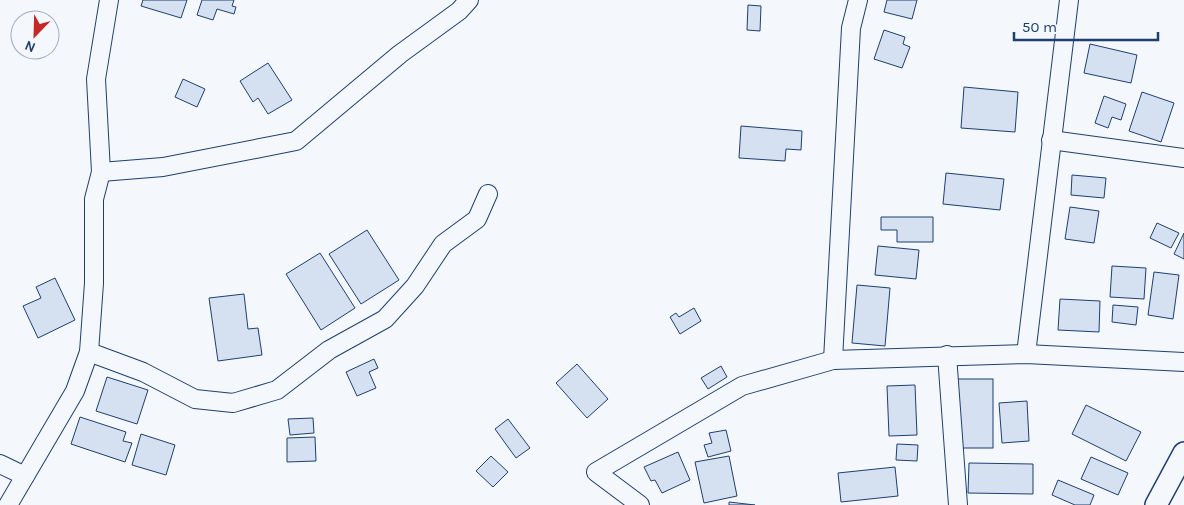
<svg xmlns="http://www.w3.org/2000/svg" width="1184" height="505" viewBox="0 0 1184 505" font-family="Karla,sans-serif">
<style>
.building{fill:#d5e0f0;stroke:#1d3f73}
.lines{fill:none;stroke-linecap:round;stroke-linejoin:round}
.minor-casing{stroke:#1d3f73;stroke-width:20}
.tertiary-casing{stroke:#1d3f73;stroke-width:24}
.minor{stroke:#f4f7fb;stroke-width:18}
.tertiary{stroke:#f4f7fb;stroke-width:21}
</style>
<rect width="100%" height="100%" fill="#f4f7fb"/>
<g class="building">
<polygon points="143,0 187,0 181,18 141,6"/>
<polygon points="202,0 234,0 232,6 236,7 234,14 217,9 213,20 197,15"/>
<polygon points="887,0 917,0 912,19 884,12"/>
<polygon points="748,5 761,6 760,31 747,30"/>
<polygon points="884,30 905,37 903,44 910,47 902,68 874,59"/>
<polygon points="1090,44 1137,55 1131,83 1084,73"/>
<polygon points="268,63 292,100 268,114 258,98 253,102 240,81"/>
<polygon points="183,79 205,89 197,107 175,97"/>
<polygon points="964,87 1018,92 1015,132 961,128"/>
<polygon points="1142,92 1174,103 1161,142 1129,131"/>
<polygon points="1104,96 1126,104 1121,120 1112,117 1108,128 1095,123"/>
<polygon points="741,126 802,131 801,150 786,149 785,161 739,158"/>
<polygon points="946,173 1004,179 1000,210 943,204"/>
<polygon points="1072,175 1106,178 1104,198 1071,195"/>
<polygon points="1070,207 1099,211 1094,243 1065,239"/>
<polygon points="881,217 933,217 933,242 897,242 897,230 881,230"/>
<polygon points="1157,223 1179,233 1171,248 1150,238"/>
<polygon points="367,230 399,280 361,304 329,254"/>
<polygon points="1184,233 1184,259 1174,254"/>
<polygon points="878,246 919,250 916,279 875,275"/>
<polygon points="320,253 355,308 321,330 286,274"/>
<polygon points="1112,266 1146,268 1144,299 1110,297"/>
<polygon points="1154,272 1179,275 1173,319 1148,315"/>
<polygon points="55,278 75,320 38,338 23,306 41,298 36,287"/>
<polygon points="857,285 890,288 885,346 852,343"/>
<polygon points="244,294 248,329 258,328 262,355 218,361 209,298"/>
<polygon points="1060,299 1100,301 1099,332 1058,330"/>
<polygon points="1113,305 1138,307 1136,325 1112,322"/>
<polygon points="694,308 701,321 680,334 670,317 676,313 679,317"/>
<polygon points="374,359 378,368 369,372 376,388 357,396 346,372"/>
<polygon points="577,364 608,399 587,418 556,383"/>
<polygon points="721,366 727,377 708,389 701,378"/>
<polygon points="107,377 148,390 137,424 96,411"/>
<rect x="957" y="379" width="36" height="69"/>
<polygon points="915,385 917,435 889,436 887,386"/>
<polygon points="1027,401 1029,441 1002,443 999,403"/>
<polygon points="1086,405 1141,432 1126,461 1072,434"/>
<polygon points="80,417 126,432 123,441 132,443 125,462 71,444"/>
<polygon points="313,418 314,433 290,435 288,419"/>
<polygon points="508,419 530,448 516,458 495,429"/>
<polygon points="726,430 731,451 708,457 704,445 712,443 709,433"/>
<polygon points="141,434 175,445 166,475 132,465"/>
<polygon points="315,437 316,461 287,462 287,438"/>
<polygon points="897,444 918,445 917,461 896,460"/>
<polygon points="678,452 690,480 662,493 655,480 651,481 644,467"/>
<polygon points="491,456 508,472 493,487 476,471"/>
<polygon points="729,456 737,496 704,503 695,462"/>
<polygon points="1091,457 1128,473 1118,495 1081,479"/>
<polygon points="969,463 1033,464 1033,494 968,493"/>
<polygon points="895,467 898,496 841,502 838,473"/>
<polygon points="1058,480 1094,495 1090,505 1075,505 1052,495"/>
<polygon points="729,502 755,505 729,505"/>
</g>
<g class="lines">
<defs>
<g id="minor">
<polyline points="1051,140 1184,158"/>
<polyline points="101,172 163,167 296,141 400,54 459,11 469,0"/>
<polyline points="89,352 143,372 195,399 233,403 277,390 329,350 385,319 415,286 443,244 477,219 488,194"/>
<polyline points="1026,354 1069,0"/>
<polyline points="947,355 958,505"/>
<polyline points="833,360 851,28 858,0"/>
<polyline points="0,464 25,476"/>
<polyline points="8,505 75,391 89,352 94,283 94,199 101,172 96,79 109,0"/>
<polyline points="640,505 596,472 742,386 833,360 1026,354 1184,362"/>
</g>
<polyline id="tertiary" points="1156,505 1184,453"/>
</defs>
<use href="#minor" class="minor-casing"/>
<use href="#tertiary" class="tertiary-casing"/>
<use href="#minor" class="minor"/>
<use href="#tertiary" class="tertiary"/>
</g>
<g transform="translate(35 35) rotate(203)"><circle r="24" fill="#f4f7fb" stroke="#9eadc5"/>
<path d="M0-4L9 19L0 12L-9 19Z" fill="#c62828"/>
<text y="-8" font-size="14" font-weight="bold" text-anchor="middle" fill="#1d3f73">N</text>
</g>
<path d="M1014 32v8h144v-8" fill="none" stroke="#1d3f73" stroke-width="2.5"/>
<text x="1022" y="32" font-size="15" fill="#1d3f73" stroke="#f4f7fb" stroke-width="4" paint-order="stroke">50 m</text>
</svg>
